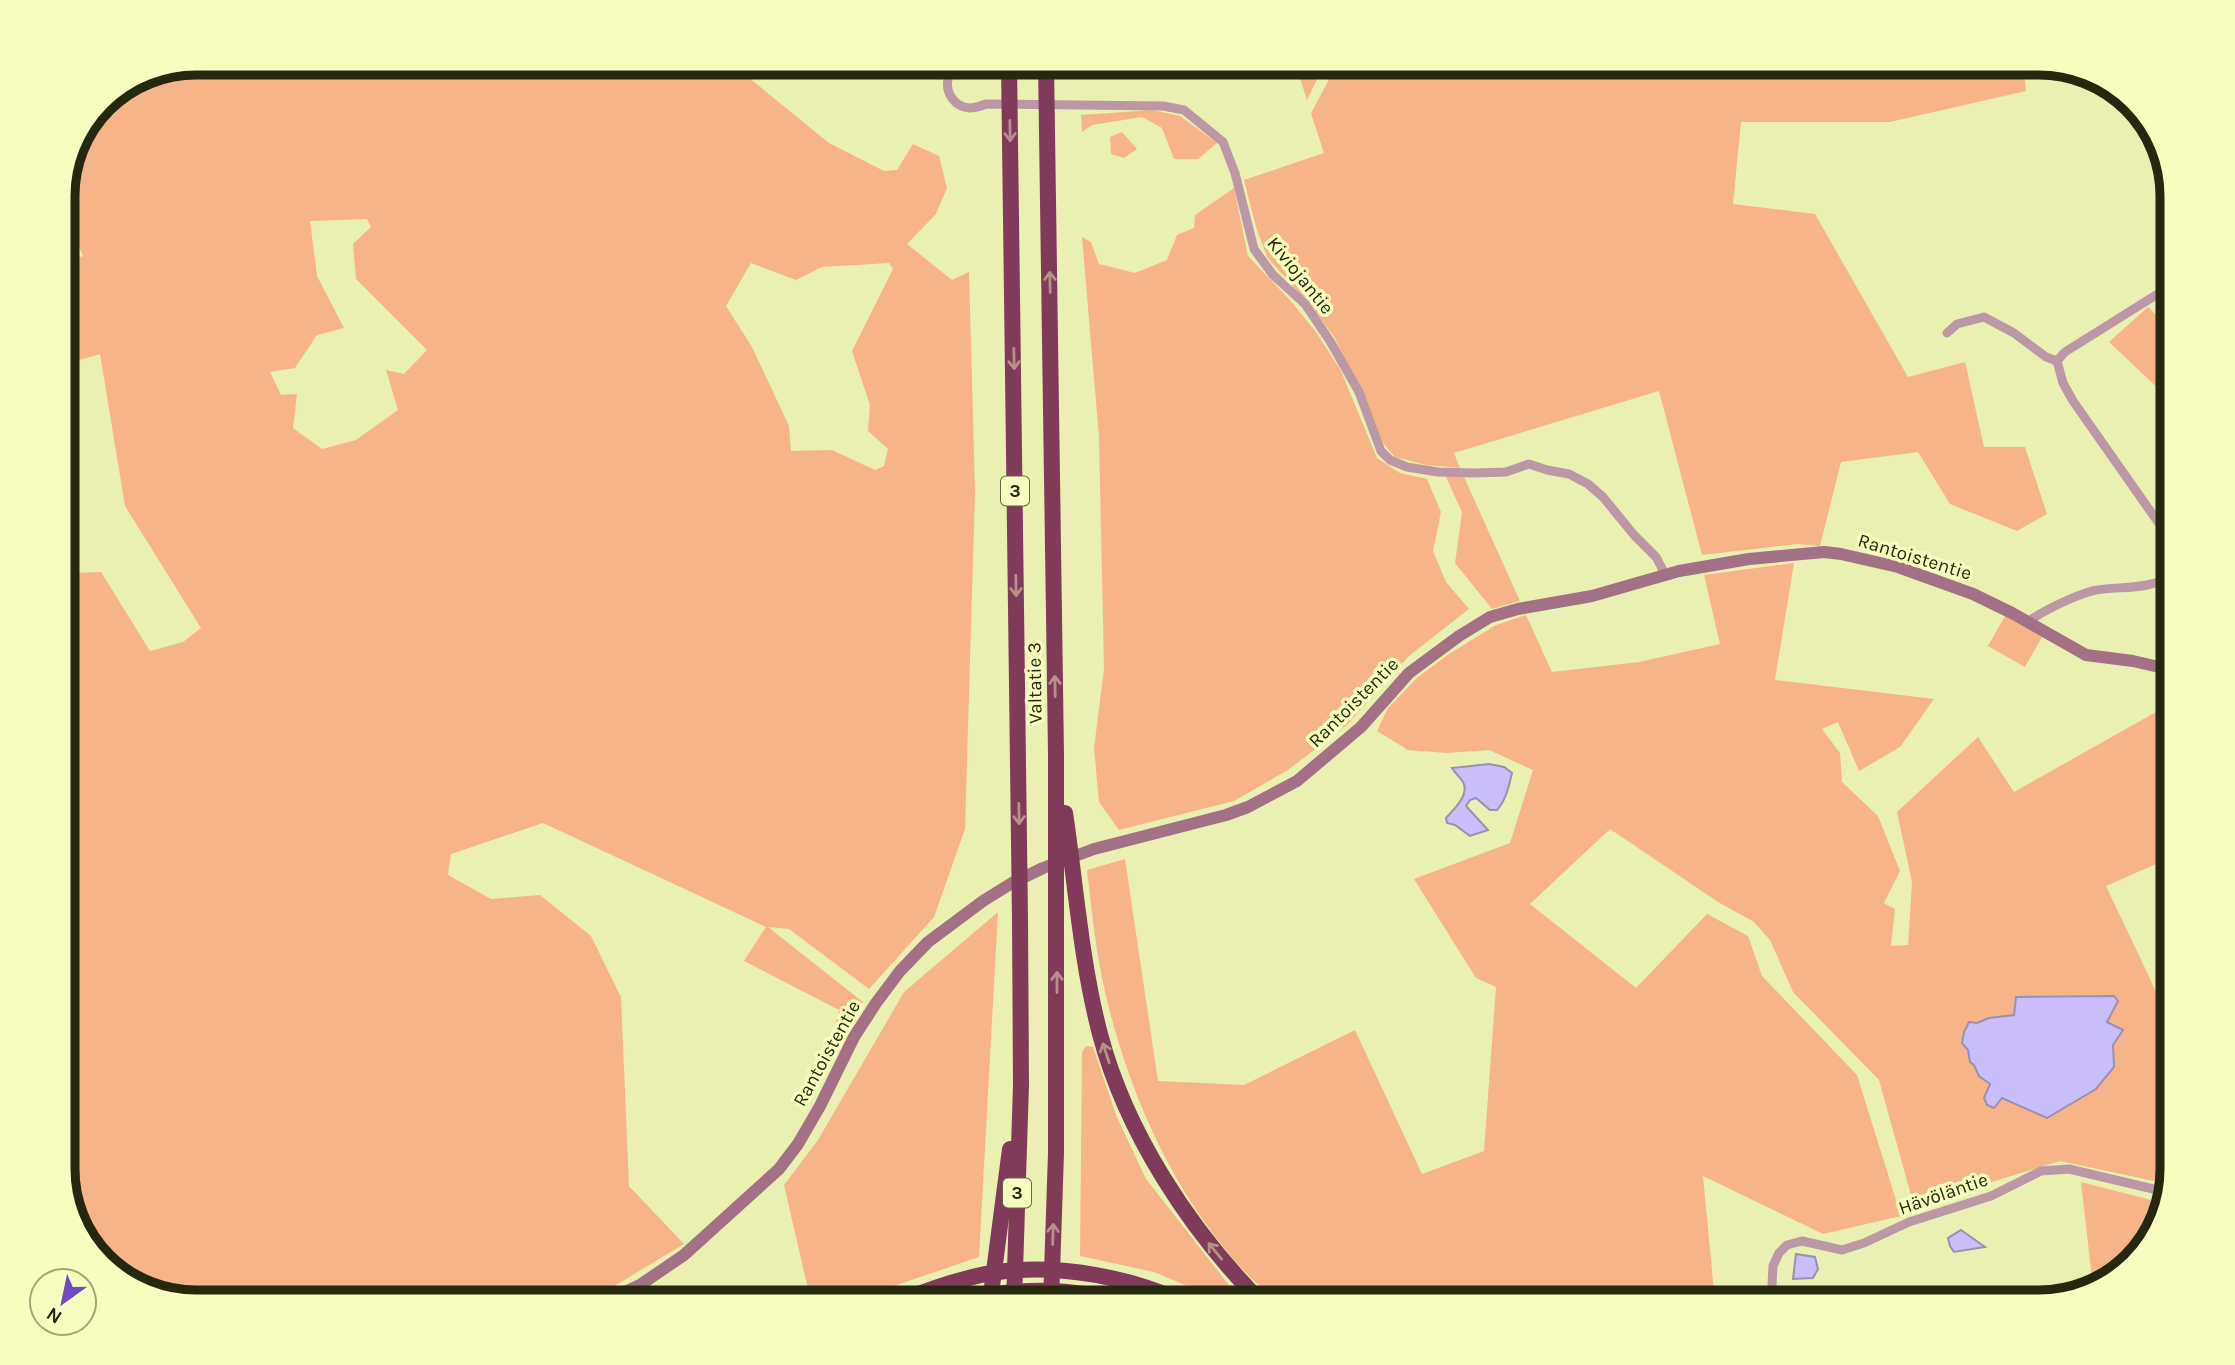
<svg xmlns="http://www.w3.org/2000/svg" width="2235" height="1365" viewBox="0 0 2235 1365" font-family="Karla,sans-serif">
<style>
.green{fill:#f8b489;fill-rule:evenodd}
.water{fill:#c9bef9;stroke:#9891b2;stroke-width:2}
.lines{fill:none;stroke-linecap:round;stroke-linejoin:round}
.street{stroke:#bc98a6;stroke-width:9}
.secondary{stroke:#a47085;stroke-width:12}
.highway{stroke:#803a5a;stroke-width:16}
.oneway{stroke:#b59287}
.labels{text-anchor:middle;stroke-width:7;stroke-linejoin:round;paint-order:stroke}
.shield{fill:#f6fdbe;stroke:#646743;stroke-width:2}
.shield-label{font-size:18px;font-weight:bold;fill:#25270e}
.street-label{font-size:19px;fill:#25270e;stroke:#f6fdbe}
.rim{fill:none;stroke:#25270e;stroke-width:9}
</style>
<rect width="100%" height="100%" fill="#e9f0b1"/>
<g class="green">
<path d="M 197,63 L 770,63 L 748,77 L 829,143 L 884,171 L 897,170 L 913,144 L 939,156 L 947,188 L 936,214 L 907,244 L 952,280 L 969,272 L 975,492 L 965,829 L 934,917 L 869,989 L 789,929 L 768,927 L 863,1002 L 824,1069 L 839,1010 L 744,961 L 766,927 L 543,823 L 451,854 L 448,875 L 491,899 L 540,895 L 591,936 L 621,997 L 629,1186 L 684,1244 L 588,1302 L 472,1302 L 466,1295 L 447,1302 L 197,1302 L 130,1284 L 81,1235 L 63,1177 L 63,703 L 68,680 L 63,676 L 63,566 L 69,573 L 101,572 L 150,651 L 183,642 L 201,628 L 125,506 L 100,354 L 63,365 L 63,296 L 73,291 L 71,271 L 63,272 L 63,262 L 83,256 L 63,210 L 63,188 L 102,102 L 146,73 ZM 367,219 L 371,227 L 353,244 L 356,279 L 427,350 L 404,374 L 386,370 L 398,410 L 356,440 L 322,449 L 293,428 L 297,394 L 281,395 L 270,372 L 295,368 L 317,335 L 344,328 L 317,276 L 310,221 ZM 889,263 L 893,269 L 852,351 L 870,405 L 868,431 L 888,449 L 884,466 L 875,470 L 832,450 L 791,451 L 789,426 L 752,347 L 726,306 L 751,263 L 796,280 L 822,267 Z"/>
<polygon points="1295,63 1325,63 1307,100"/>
<polygon points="1338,63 2023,63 2026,91 1890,122 1741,122 1733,204 1815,214 1908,377 1965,362 1984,447 2025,447 2047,514 2017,531 1950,504 1918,452 1841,462 1820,546 1797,544 1702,555 1659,391 1454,453 1460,468 1426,465 1395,457 1383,443 1335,338 1315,311 1267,257 1256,227 1244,180 1324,153 1311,113"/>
<polygon points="1153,110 1180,116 1217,143 1198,159 1174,159 1162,128 1142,117 1092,125 1082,132 1081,115"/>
<polygon points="1122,132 1137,149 1124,158 1111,154 1110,137"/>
<polygon points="1234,188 1248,256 1290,300 1316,332 1341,371 1377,458 1400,473 1427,479 1441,512 1433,551 1446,582 1469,609 1409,656 1347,725 1288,770 1234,801 1119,830 1099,802 1094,748 1104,669 1099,437 1082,237 1091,242 1099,264 1135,273 1167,260 1177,235 1194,228 1195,215"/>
<polygon points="2148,307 2172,330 2172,397 2161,391 2109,342"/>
<polygon points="1446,477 1464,477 1520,601 1492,609 1455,563 1462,512"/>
<path d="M 1794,563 L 1775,680 L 1934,699 L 1900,747 L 1859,771 L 1838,722 L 1822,729 L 1840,753 L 1842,782 L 1878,816 L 1900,871 L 1884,903 L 1895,909 L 1891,946 L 1908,945 L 1912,882 L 1897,812 L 1978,737 L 2014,792 L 2172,703 L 2172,857 L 2106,886 L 2152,983 L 2172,1029 L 2172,1169 L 2168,1184 L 2060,1161 L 1914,1206 L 1879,1080 L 1793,992 L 1770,940 L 1754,922 L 1718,902 L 1610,829 L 1530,904 L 1636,988 L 1707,914 L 1748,936 L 1762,976 L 1857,1075 L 1901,1216 L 1823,1234 L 1703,1176 L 1715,1302 L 1277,1302 C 1263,1289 1248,1276 1235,1261 C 1170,1186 1129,1092 1106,996 C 1096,955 1092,912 1087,870 L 1125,859 L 1158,1081 L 1244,1085 L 1355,1030 L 1422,1174 L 1484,1151 L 1496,987 L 1476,978 L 1414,879 L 1510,843 L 1533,770 L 1489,750 L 1447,753 L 1408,750 L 1377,731 L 1388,708 L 1418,677 L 1449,654 L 1496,625 L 1526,615 L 1552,672 L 1639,662 L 1720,644 L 1704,575 ZM 2014,1015 L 2113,1045 L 2114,1067 L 2011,1101 C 1996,1097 1970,1067 1969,1050 C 1968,1043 1975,1031 1977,1023 L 1989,1018 Z"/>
<polygon points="2005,616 2042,637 2025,667 1988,646"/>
<polygon points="998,912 979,1257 894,1286 863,1302 811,1302 784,1185 818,1140 904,992"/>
<polygon points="1086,1046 1093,1047 1116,1115 1146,1179 1239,1298 1238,1302 1225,1302 1154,1272 1080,1256 1082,1052"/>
<polygon points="2081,1182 2163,1203 2154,1235 2105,1284 2093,1287"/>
</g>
<g class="water">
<path d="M 1489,764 L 1504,767 L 1512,773 C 1509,786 1506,800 1497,810 L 1490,810 L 1476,798 L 1470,800 L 1466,806 L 1488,830 L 1470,836 L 1455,825 L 1447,823 L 1446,818 C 1454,809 1470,795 1463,782 C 1460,777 1455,773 1452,768 Z"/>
<polygon points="2114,996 2118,1001 2107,1022 2123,1030 2113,1045 2114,1067 2096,1089 2047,1118 2002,1098 1994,1108 1987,1105 1984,1098 1990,1084 1979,1076 1974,1065 1970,1062 1968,1050 1962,1043 1964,1032 1969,1022 1977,1023 1989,1018 2014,1015 2016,997"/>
<polygon points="1961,1230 1985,1247 1954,1252 1950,1246 1948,1238"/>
<polygon points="1796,1254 1815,1257 1818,1269 1813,1278 1793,1279"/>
</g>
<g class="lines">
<g class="street">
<path d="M 955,63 C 953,68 949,74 948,79 C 945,93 955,107 969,108 C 975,108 981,106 986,104 L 1163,106 L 1184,110 L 1223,142 L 1235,173 L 1254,249 L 1273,275 L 1305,304 L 1330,341 L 1359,392 L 1381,451 L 1390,460 L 1407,467 L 1438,472 L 1473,473 L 1506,472 L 1529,464 L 1547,470 L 1569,474 L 1588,484 L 1603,497 L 1634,535 L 1656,557 L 1665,574"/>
<polyline points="1947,333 1957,324 1984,317 2014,333 2046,357 2057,361 2063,383 2073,401 2172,542"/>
<polyline points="2057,361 2065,352 2172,285"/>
<path d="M 2028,622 C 2042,611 2074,596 2092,591 C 2118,585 2149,592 2172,574"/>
<polyline points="1774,1298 1772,1285 1773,1266 1779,1253 1787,1245 1802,1241 1842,1250 1864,1243 1909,1222 1991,1196 2041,1171 2069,1169 2166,1192"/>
</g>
<polyline class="secondary" points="604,1302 640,1285 684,1255 779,1169 798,1144 820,1106 854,1037 876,1003 900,971 928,942 983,901 1012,883 1043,868 1094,849 1226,815 1248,807 1297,781 1361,727 1409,673 1459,636 1490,617 1518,609 1592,596 1679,571 1749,559 1824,552 1841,554 1898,567 1973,594 2012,613 2086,655 2133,661 2172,670"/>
<g class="highway">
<polyline points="1009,63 1020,919 1021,1085 1014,1302"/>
<polyline points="1046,63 1056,754 1056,1153 1051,1302"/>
<path d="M 1065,813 C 1076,886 1081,962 1100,1034 C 1126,1133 1190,1230 1261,1302"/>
<path d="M 898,1302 C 932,1288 969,1275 1006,1271 C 1066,1265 1130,1278 1184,1302"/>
<path d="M 959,1302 C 1017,1286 1068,1288 1126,1302"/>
<polyline points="990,1302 1010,1149"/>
</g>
</g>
<defs><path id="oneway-shaft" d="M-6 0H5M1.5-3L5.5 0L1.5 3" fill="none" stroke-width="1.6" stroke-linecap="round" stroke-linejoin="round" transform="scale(1.75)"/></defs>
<g class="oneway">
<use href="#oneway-shaft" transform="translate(1010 131) rotate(89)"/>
<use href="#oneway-shaft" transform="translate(1050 282) rotate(-91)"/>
<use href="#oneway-shaft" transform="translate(1014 359) rotate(89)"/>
<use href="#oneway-shaft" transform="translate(1016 586) rotate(89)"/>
<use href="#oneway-shaft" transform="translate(1055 686) rotate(-91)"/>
<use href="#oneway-shaft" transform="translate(1019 814) rotate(89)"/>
<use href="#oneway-shaft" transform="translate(1057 982) rotate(-90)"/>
<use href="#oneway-shaft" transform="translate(1106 1053) rotate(-108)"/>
<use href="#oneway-shaft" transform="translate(1053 1234) rotate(-88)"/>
<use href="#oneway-shaft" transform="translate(1215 1251) rotate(-129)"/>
</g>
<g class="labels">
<g class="shield">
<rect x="1001" y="476.5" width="28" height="29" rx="5"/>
<rect x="1003" y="1178.5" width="28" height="29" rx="5"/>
</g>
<g class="shield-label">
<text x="1015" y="497">3</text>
<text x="1017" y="1199">3</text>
</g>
<g class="street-label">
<text transform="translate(1301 275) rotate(51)" y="7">Kiviojantie</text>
<text transform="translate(1915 556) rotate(17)" y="7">Rantoistentie</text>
<text transform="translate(1034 683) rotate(-91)" y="7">Valtatie 3</text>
<text transform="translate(1353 702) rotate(-45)" y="7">Rantoistentie</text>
<text transform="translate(826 1053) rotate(-61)" y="7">Rantoistentie</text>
<text transform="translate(1943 1193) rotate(-19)" y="7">Hävöläntie</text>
</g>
</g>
<path d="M0 0H2235V1365H0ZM196 75H2039A121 121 0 0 1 2160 196V1169A121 121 0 0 1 2039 1290H196A121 121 0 0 1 75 1169V196A121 121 0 0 1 196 75Z" fill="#f6fdbe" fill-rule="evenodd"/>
<path class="rim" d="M196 75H2039A121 121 0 0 1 2160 196V1169A121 121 0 0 1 2039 1290H196A121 121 0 0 1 75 1169V196A121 121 0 0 1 196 75Z"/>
<g transform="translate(63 1302) rotate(213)"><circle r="33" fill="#f6fdbe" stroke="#a2a778" stroke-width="2"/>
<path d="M0-5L12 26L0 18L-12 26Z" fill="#6f4ac3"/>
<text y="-10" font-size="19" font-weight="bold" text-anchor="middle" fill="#25270e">N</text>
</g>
</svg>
